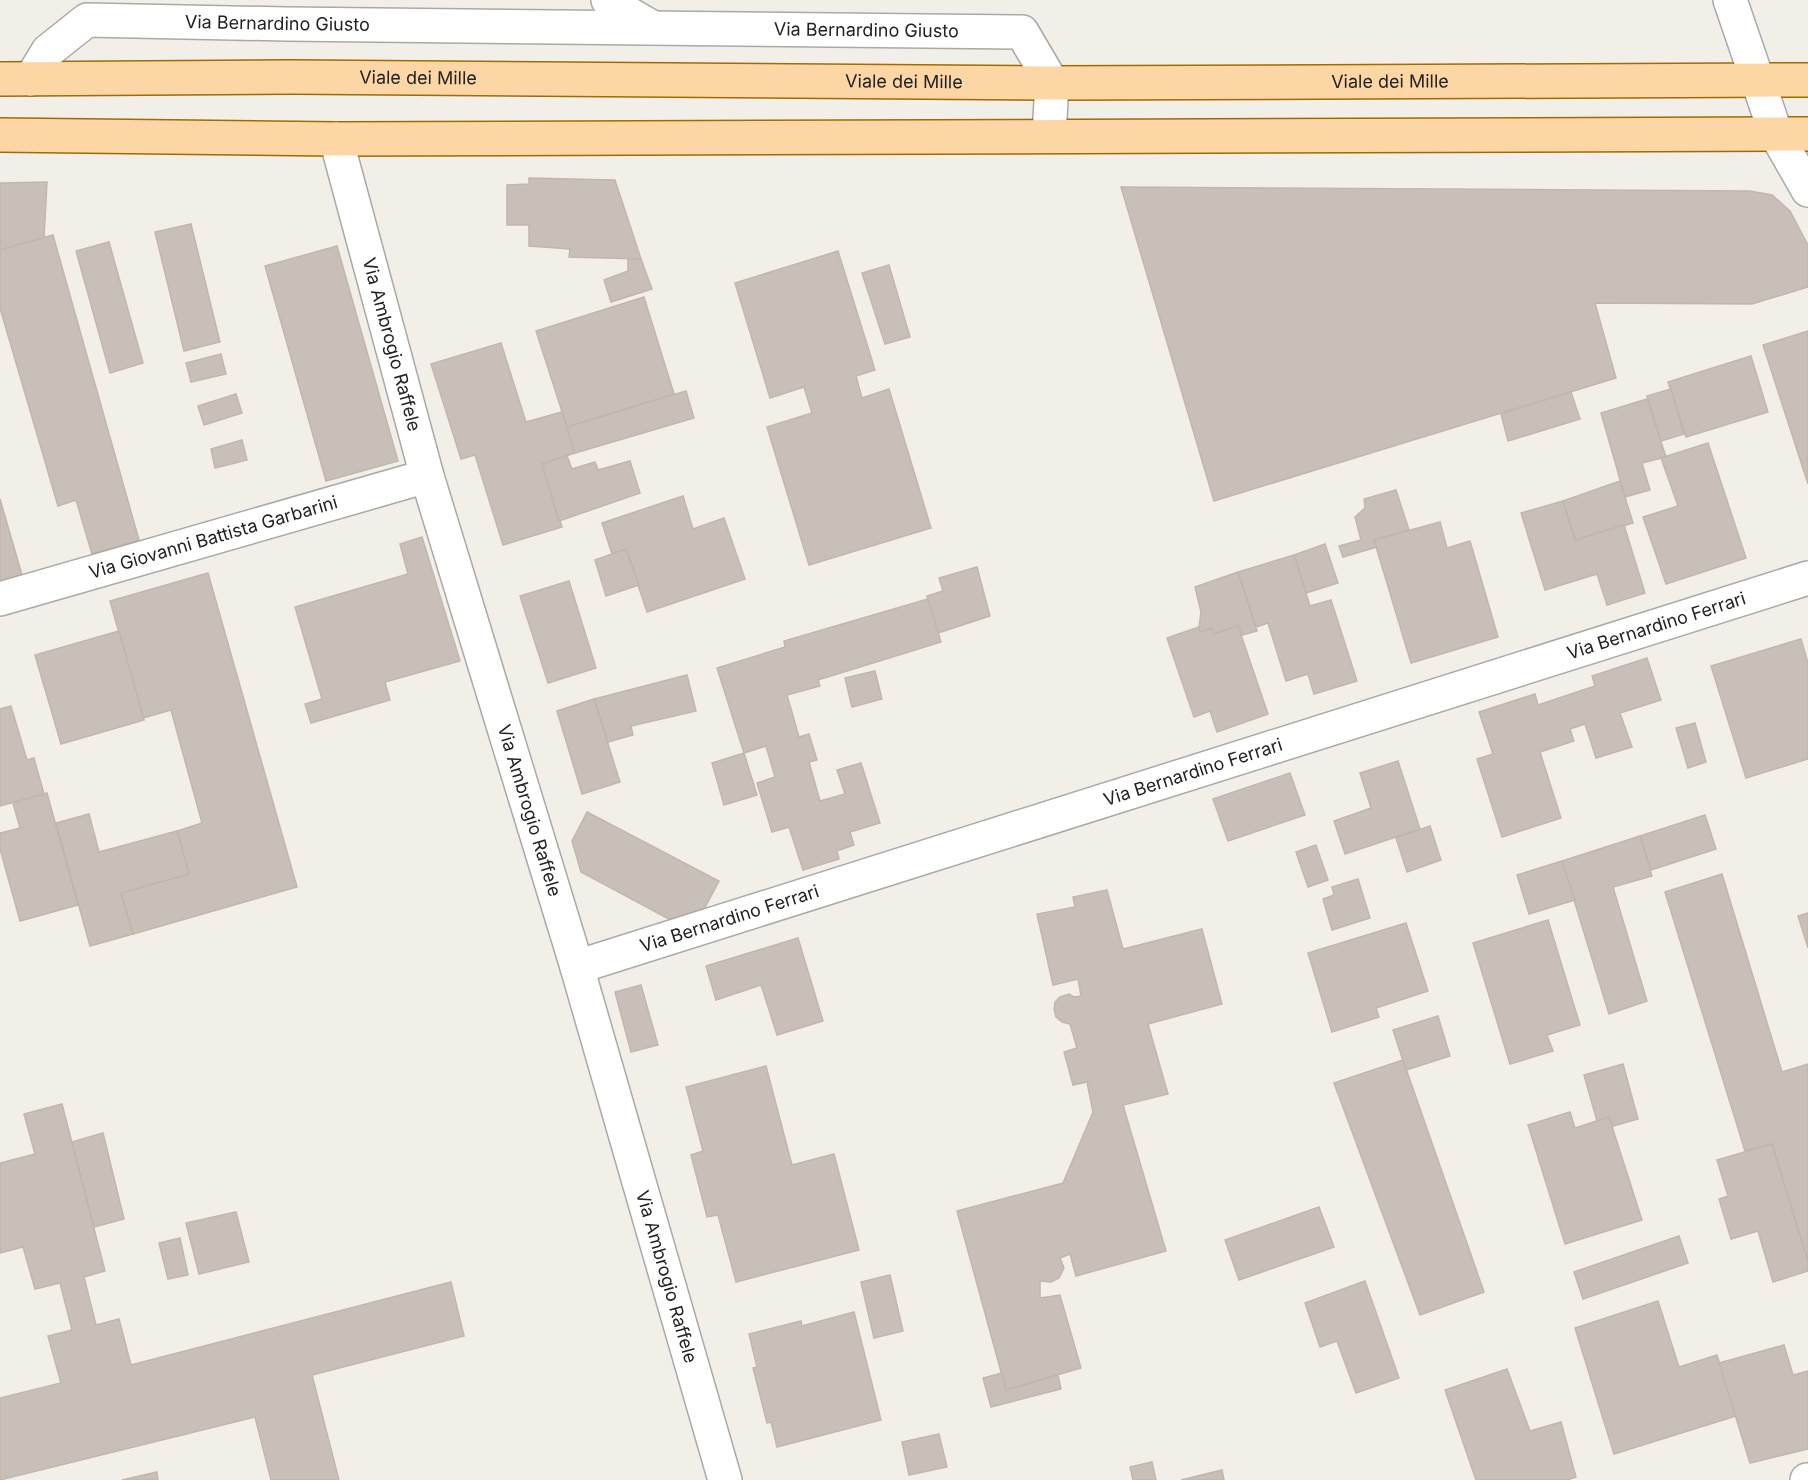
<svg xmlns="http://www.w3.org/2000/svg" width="1808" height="1480" viewBox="0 0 1808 1480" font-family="Inter,sans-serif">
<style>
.building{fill:#c7bfb8;stroke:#c4b6ab;stroke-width:1.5}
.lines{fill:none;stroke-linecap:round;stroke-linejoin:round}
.minor-casing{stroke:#a9a9a9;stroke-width:36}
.major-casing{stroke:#a06b00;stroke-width:36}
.minor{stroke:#fff;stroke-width:33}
.major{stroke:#fcd6a4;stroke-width:33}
.labels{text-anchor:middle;stroke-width:5;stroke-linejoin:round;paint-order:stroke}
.street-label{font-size:18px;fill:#222;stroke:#fff}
</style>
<rect width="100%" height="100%" fill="#f2efe9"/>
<g class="building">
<polygon points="529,178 615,180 641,259 569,257 570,249 529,246 529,225 507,225 507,185 529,184"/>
<polygon points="47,182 44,238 0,250 0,183"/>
<polygon points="1121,187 1750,191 1772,195 1790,211 1808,245 1808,287 1752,304 1595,303 1616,378 1214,501"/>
<polygon points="191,224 220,342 184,351 155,232"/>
<polygon points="53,235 139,540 92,554 76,500 58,506 0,308 0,250"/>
<polygon points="109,242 143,363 110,373 76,251"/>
<polygon points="337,246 398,461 326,481 265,266"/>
<polygon points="838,251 875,370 856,376 862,398 889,389 931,528 809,565 767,427 812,413 804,387 770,398 735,283"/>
<polygon points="628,259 641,259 652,289 611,302 604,280 628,271"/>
<polygon points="889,265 910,337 885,344 862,273"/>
<polygon points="644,297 674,394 567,427 536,331"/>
<polygon points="1808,331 1808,484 1763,345"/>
<polygon points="501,343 526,422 562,412 575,453 542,464 562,527 503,545 475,455 461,459 431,364"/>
<polygon points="221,354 226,374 191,382 186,363"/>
<polygon points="1751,356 1768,412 1686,437 1668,382"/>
<polygon points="1671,389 1684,434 1661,441 1647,396"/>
<polygon points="686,391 694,418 575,453 567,427"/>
<polygon points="1571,392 1580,419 1508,441 1501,414"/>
<polygon points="236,394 242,413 204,425 198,406"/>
<polygon points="1647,399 1666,457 1642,463 1650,490 1625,497 1601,413"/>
<polygon points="242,440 247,460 215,468 211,449"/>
<polygon points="1708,443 1746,558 1666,584 1643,517 1678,506 1661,458"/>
<polygon points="567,456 572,469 595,462 598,470 630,461 640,493 559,521 542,464"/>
<polygon points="1620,481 1633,523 1575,540 1563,501"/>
<polygon points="1396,490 1409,530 1374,540 1377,547 1343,557 1339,546 1361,540 1355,517 1365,508 1364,499"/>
<polygon points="683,496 693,529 724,518 745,579 647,612 626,549 612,554 602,523"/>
<polygon points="0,499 22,575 0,581"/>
<polygon points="1563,501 1575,540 1624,525 1645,593 1607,605 1597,574 1545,590 1521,513"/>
<polygon points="1440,522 1447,548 1470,541 1498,637 1411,663 1374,540"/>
<polygon points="422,537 460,661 385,682 390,700 311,723 305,704 322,699 295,607 408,574 400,544"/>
<polygon points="1325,544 1338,583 1306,593 1294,555"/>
<polygon points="626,549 639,585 606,596 595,560"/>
<polygon points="1294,555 1310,606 1331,600 1357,681 1314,694 1308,674 1286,681 1268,623 1256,627 1238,572"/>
<polygon points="977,567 990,616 938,633 927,596 943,591 939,578"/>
<polygon points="1238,572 1257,631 1242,635 1238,626 1214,634 1212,628 1200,632 1199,627 1201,612 1195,587"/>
<polygon points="208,573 297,887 133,934 121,893 189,874 177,831 202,823 171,710 143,718 110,601"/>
<polygon points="569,581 596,668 548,683 520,596"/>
<polygon points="928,599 941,642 818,680 820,686 787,695 799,737 809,734 817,760 809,762 820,801 845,794 837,770 861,763 880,823 850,832 854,845 837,851 839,859 803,870 789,827 772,832 757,783 775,777 766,746 744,753 717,668 785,647 784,641"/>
<polygon points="1238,626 1268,714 1217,732 1210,711 1194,717 1167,638 1199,627 1200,632 1212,628 1214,634"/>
<polygon points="119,631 144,720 61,744 35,655"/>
<polygon points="1801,639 1808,663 1808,759 1746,778 1711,666"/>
<polygon points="1647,658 1661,700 1620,713 1632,747 1596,758 1585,724 1570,729 1574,741 1540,752 1561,818 1502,837 1477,759 1493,754 1479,712 1535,694 1538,705 1595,686 1592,676"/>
<polygon points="875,671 882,699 852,707 845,678"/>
<polygon points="687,675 696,711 631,726 633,735 608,742 594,699"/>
<polygon points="594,699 620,782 582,794 557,711"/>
<polygon points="11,706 27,760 34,758 44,794 0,806 0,709"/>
<polygon points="1695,723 1706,762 1688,768 1676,728"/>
<polygon points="744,753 757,795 724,805 712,763"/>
<polygon points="1398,761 1420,829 1345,854 1334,821 1371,808 1360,773"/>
<polygon points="1290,773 1305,815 1228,841 1213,799"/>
<polygon points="47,793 78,905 20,921 0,849 0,833 20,828 13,803"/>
<polygon points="587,812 719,881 701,915 678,924 581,872 572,841"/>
<polygon points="89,814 99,852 177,831 189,874 121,893 133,934 90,946 56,823"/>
<polygon points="1705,815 1716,849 1651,870 1640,836"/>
<polygon points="1430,826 1441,860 1407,872 1396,838"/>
<polygon points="1640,836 1652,876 1613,887 1647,1001 1609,1014 1562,861"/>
<polygon points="1316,845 1328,880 1308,887 1296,852"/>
<polygon points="1562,861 1575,900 1529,914 1517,875"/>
<polygon points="1722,874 1782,1072 1808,1064 1808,1262 1772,1144 1745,1151 1665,892"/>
<polygon points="1358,879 1370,918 1332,930 1323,899 1334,895 1332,887"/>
<polygon points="1107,890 1123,949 1202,929 1222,1004 1148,1024 1168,1094 1123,1105 1166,1251 1076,1276 1070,1254 1060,1258 1064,1268 1059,1278 1051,1282 1040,1281 1040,1298 1060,1295 1081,1368 1006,1390 957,1211 1063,1183 1093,1112 1087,1082 1073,1085 1064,1052 1077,1048 1070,1024 1062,1022 1056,1017 1054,1009 1055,1002 1060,997 1069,994 1074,997 1081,996 1078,979 1053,985 1037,914 1075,907 1073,897"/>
<polygon points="1808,913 1808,948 1798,916"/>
<polygon points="1548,920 1580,1025 1547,1035 1553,1051 1510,1064 1473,943"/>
<polygon points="1406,923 1428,991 1376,1008 1379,1017 1332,1032 1308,953"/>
<polygon points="798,938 823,1021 777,1035 761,985 716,1000 706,966"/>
<polygon points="641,985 658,1045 631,1052 615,992"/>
<polygon points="1438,1016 1450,1056 1406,1070 1393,1030"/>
<polygon points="1403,1060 1484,1292 1420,1315 1334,1083"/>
<polygon points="1623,1064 1638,1119 1613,1126 1609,1117 1597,1121 1584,1075"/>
<polygon points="766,1066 792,1165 834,1154 859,1250 736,1282 718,1215 707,1217 691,1155 703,1151 686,1087"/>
<polygon points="62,1104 105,1271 84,1277 96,1325 119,1319 131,1365 451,1282 464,1336 312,1375 339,1480 271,1480 255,1417 0,1480 0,1398 61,1383 48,1336 72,1330 60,1283 35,1289 23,1247 0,1253 0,1163 35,1154 24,1114"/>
<polygon points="1570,1112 1575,1128 1609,1117 1642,1220 1565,1244 1528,1125"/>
<polygon points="103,1133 124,1219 94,1227 72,1142"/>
<polygon points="1772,1144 1808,1262 1808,1271 1773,1282 1758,1231 1731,1239 1719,1199 1728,1196 1717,1160"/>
<polygon points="1319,1207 1334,1247 1239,1280 1225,1240"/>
<polygon points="236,1212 249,1262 199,1274 186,1223"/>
<polygon points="1679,1236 1688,1263 1583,1299 1574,1272"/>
<polygon points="180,1238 188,1275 168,1279 159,1243"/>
<polygon points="890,1275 903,1331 874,1338 861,1282"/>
<polygon points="1365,1281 1399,1378 1356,1393 1337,1341 1320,1347 1305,1303"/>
<polygon points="1658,1301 1679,1367 1717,1355 1736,1416 1614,1454 1575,1328"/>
<polygon points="854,1312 881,1420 777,1447 771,1422 767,1423 753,1368 757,1367 749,1334 801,1321 802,1326"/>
<polygon points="1784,1345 1793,1375 1808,1371 1808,1449 1750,1463 1719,1363"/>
<polygon points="1507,1369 1530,1431 1561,1422 1576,1477 1567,1480 1476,1480 1445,1390"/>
<polygon points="1002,1373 1006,1390 1058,1375 1061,1389 991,1407 983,1378"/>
<polygon points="939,1434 947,1467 909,1475 902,1442"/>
<polygon points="1152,1462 1156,1480 1133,1480 1130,1467"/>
<polygon points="1222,1470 1224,1480 1181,1480"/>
<polygon points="157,1472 158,1480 122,1480"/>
</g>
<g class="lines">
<defs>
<g id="minor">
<polyline points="608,0 610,3 650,26"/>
<polyline points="1730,0 1776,134 1808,190"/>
<path id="s1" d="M 31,79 L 48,51 L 87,20 L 286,24 L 1022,32 L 1052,83 L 1049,136"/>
<path id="s2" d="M 336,139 L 427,476 L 577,967 L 725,1480"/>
<path id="s3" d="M 0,599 L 427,476"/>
<path id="s4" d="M 577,967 L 1808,578"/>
<polyline points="1807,1480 1808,1480"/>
</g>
<g id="major">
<path id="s5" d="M 0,79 L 292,77 L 1052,83 L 1808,80"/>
<polyline points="0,135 336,139 1808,134"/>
</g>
</defs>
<use href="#minor" class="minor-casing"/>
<use href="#major" class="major-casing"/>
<use href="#minor" class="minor"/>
<use href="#major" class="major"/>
</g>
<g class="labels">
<g class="street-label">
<text dy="6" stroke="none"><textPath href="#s1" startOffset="273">Via Bernardino Giusto</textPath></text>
<text dy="6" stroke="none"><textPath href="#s1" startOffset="862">Via Bernardino Giusto</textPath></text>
<text dy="6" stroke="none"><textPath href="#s5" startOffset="418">Viale dei Mille</textPath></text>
<text dy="6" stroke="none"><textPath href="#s5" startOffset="1390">Viale dei Mille</textPath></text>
<text dy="6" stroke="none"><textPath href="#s5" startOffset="904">Viale dei Mille</textPath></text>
<text dy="6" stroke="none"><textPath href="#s2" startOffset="213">Via Ambrogio Raffele</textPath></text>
<text dy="6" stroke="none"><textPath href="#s3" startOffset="222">Via Giovanni Battista Garbarini</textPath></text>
<text dy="6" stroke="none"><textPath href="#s4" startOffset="1132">Via Bernardino Ferrari</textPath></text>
<text dy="6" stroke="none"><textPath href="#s4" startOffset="646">Via Bernardino Ferrari</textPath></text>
<text dy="6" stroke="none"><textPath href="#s2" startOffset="699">Via Ambrogio Raffele</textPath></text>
<text dy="6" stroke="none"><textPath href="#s4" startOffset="160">Via Bernardino Ferrari</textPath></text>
<text dy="6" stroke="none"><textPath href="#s2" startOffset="1185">Via Ambrogio Raffele</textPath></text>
</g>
</g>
</svg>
